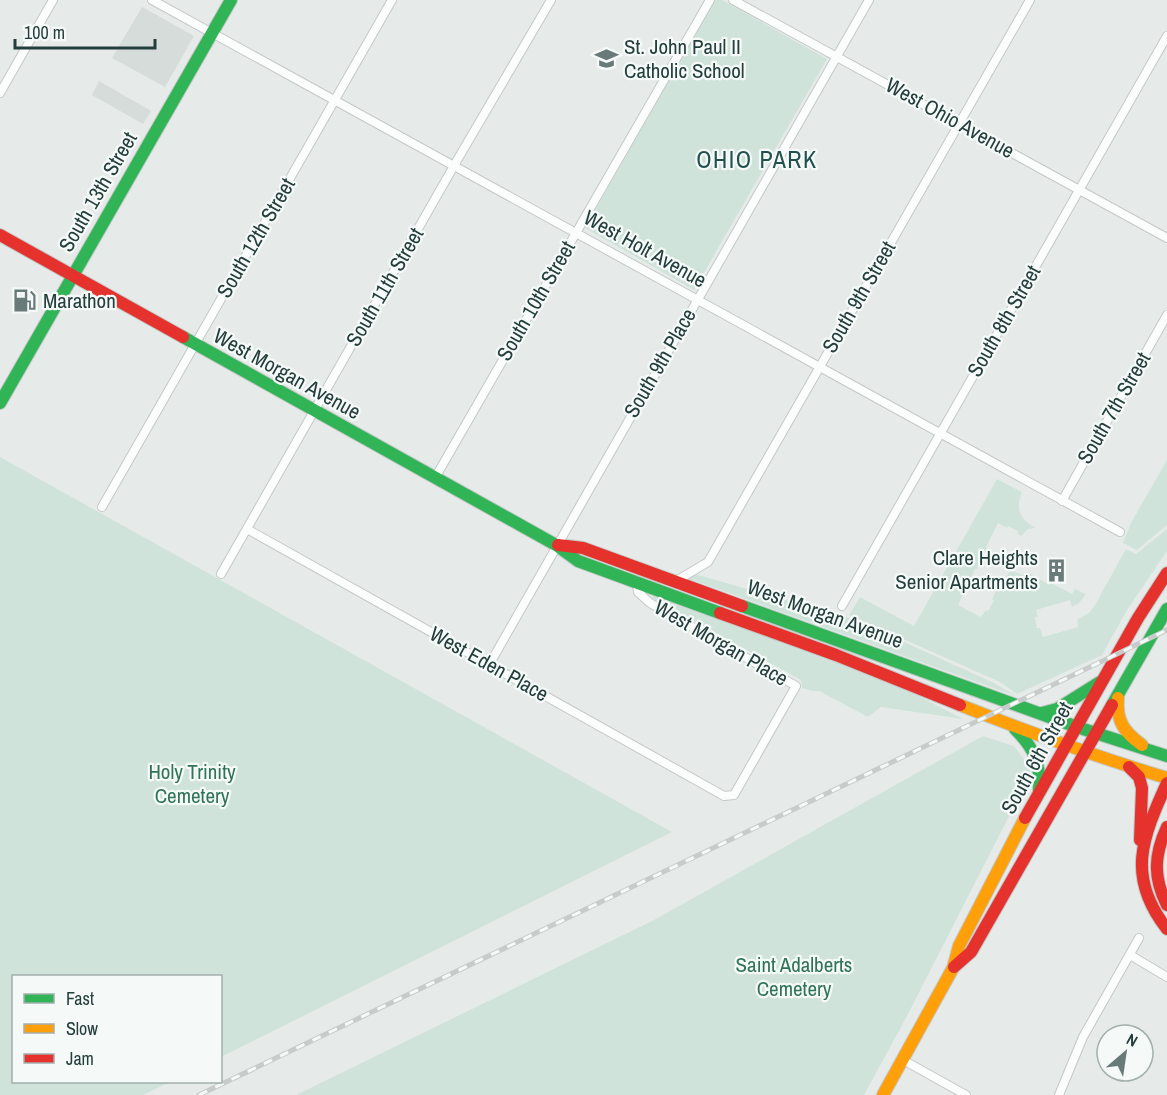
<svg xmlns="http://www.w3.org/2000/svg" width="1167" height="1095" viewBox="0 0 1167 1095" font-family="'Archivo Narrow',sans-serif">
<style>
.built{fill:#d5dcda}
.green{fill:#d0e3da}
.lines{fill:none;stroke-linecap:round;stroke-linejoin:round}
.street-casing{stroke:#c3c8c7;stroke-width:10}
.fast-casing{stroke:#c2c8c7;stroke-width:14}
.slow-casing{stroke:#c2c8c7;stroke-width:14}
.jam-casing{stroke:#c2c8c7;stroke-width:14}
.street{stroke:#fbfcfc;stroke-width:8}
.fast{stroke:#30b455;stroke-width:12}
.slow{stroke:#ff9f0a;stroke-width:12}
.jam{stroke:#e5322d;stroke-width:12}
.rail-casing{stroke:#c7cccb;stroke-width:5}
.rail{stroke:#f5faf8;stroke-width:3;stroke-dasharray:9;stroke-linecap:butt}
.labels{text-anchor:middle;stroke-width:4.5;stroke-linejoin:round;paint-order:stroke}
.poi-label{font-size:21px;fill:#243e3c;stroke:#f5faf8;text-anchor:start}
.street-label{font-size:21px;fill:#243e3c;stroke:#f5faf8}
.park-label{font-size:21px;fill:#307457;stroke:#f5faf8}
.quarter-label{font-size:24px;letter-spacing:1.5px;fill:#21504d;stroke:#f5faf8}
</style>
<rect width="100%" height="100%" fill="#e6ebea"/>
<g class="built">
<polygon points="142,7 194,36 165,87 112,58"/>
<polygon points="99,81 151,111 143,124 92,95"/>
</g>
<g class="green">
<polygon points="715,0 722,0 827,59 694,290 585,228"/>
<polygon points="0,457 672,832 221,1057 220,976 14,976 14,1082 170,1082 143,1095 0,1095"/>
<polygon points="1167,460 1167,525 1137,550 1123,543 1131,523"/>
<path d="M 997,479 L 1022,492 C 1015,510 1020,518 1035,528 L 1028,529 L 1021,536 L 1018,534 L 1018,531 L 1008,526 L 1007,528 L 998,523 L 986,547 L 988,549 L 987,551 L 984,551 L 979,561 L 981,562 L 977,569 L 975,569 L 958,605 L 981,617 L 986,610 L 988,611 L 994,601 L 992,599 L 1002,579 L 1005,580 L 1010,570 L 1025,576 L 1027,572 L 1050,585 L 1051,583 L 1072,594 L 1075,589 L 1086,594 L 1079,603 L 1072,607 L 1070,600 L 1036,610 L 1038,617 L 1035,617 L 1037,628 L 1040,628 L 1043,637 L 1078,627 L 1077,620 L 1090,612 L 1095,605 L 1126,549 L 1136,554 L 1167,529 L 1167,551 L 1127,610 L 1102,655 L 1017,694 L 1000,682 L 849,615 L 860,597 L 914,626 Z"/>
<polygon points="695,574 856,620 994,683 1016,696 687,578"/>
<polygon points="654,595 834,660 907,690 963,719 881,707 868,717 819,691 812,691 802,688 801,680 652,598"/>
<polygon points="983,736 1014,746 1031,768 1022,791 907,1016 864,1095 296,1095 654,920"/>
</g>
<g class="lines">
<defs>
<g id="street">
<polyline points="152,0 1120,532"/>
<polyline points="733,0 1167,238"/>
<polyline points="0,93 53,0"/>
<polyline points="435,478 710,0"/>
<polyline points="1062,501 1167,315"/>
<polyline points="102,507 392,0"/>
<polyline points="247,529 724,796 734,795 796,686 650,603 638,592 636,580"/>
<polyline points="221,574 459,157 551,0"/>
<polyline points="676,581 708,562 1030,0"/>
<polyline points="842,606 1167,36"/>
<polyline points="489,665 869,0"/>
<polyline points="1130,955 1167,977"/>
<polyline points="903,1060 966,1095"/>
<polyline points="1059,1095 1083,1037 1139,938"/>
</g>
<g id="fast">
<polyline points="183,337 556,545 578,561 720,613"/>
<polyline points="0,403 231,0"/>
<polyline points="742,606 1077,727 1167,756"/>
<polyline points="1112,705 1167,609"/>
<polyline points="1042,713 1057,709 1100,682"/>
<path d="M 1015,729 C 1034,748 1041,763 1039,790"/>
</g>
<g id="slow">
<path d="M 1118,698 C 1116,721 1124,732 1142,745"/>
<path d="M 960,705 C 1028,732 1097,757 1167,778"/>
<polyline points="883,1095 953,968 959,946 1025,818"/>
</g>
<g id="jam">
<polyline points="0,235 183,337"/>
<polyline points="558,545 583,548 742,606"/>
<polyline points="720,613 836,655 960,705"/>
<polyline points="1129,767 1139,777 1142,788 1140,840"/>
<path d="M 1167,783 C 1142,838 1126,877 1167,929"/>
<polyline points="1025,818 1138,618 1167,573"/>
<path d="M 1167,827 C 1154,855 1153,877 1167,905"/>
<polyline points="954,967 971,952 1112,705"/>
</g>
</defs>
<use href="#street" class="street-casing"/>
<use href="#fast" class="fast-casing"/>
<use href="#slow" class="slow-casing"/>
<use href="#jam" class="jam-casing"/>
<use href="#street" class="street"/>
<use href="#fast" class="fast"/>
<use href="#slow" class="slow"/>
<use href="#jam" class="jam"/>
<defs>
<polyline id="rail" points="199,1095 1167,630"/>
</defs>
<use href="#rail" class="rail-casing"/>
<use href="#rail" class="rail"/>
</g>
<defs>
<symbol id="school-bare" viewBox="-9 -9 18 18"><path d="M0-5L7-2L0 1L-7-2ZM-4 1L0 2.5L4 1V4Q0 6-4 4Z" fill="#687b79" stroke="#f5faf8" stroke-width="2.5" paint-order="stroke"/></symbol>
<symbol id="fuel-bare" viewBox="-9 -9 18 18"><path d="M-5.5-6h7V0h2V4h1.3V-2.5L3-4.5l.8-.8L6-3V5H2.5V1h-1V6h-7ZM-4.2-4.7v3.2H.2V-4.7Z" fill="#687b79" stroke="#f5faf8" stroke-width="2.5" paint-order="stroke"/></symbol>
<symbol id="building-bare" viewBox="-9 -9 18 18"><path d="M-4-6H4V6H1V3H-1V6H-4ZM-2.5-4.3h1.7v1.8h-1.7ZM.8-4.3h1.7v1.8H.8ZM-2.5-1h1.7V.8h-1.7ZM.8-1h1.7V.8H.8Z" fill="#687b79" stroke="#f5faf8" stroke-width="2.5" paint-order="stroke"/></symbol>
</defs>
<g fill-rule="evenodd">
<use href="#school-bare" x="590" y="42" width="33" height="33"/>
<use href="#fuel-bare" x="8" y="284" width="33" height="33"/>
<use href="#building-bare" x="1040" y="554" width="33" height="33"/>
</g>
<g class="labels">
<g class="poi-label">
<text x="624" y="54">St. John Paul II<tspan x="624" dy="24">Catholic School</tspan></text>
<text x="43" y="308">Marathon</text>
<text x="1038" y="565" text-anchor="end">Clare Heights<tspan x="1038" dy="24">Senior Apartments</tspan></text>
</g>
<g class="street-label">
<text transform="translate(950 118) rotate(29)" y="7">West Ohio Avenue</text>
<text transform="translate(98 192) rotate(-60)" y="7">South 13th Street</text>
<text transform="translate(256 238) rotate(-60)" y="7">South 12th Street</text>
<text transform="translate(645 249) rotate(29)" y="7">West Holt Avenue</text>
<text transform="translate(385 287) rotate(-60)" y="7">South 11th Street</text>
<text transform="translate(859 297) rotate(-60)" y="7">South 9th Street</text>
<text transform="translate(536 301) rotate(-60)" y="7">South 10th Street</text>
<text transform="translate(1004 321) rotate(-60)" y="7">South 8th Street</text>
<text transform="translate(660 363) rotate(-60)" y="7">South 9th Place</text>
<text transform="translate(287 374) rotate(29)" y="7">West Morgan Avenue</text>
<text transform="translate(1114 408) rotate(-60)" y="7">South 7th Street</text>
<text transform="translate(825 614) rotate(20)" y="7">West Morgan Avenue</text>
<text transform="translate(721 643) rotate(30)" y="7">West Morgan Place</text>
<text transform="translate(489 664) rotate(29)" y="7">West Eden Place</text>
<text transform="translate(1037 758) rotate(-61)" y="7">South 6th Street</text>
</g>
<g class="park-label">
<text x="192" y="779">Holy Trinity<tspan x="192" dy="24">Cemetery</tspan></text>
<text x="794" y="972">Saint Adalberts<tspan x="794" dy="24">Cemetery</tspan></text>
</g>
<g class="quarter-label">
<text x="757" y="168">OHIO PARK</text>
</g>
</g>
<rect x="12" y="975" width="210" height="108" fill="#f5faf8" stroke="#a1afad" stroke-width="1.5"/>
<rect x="24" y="994" width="30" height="9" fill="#30b455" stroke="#a1afad" stroke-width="1.5"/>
<text x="66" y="1005" font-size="18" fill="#243e3c">Fast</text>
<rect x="24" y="1024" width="30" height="9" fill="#ff9f0a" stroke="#a1afad" stroke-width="1.5"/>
<text x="66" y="1035" font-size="18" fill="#243e3c">Slow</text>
<rect x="24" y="1054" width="30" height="9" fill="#e5322d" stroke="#a1afad" stroke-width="1.5"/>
<text x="66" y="1065" font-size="18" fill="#243e3c">Jam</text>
<g transform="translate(1125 1053) rotate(29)"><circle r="28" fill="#f5faf8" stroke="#a1afad" stroke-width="1.5"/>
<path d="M0-4.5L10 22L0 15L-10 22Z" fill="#687b79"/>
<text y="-9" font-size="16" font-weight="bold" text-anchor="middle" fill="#243e3c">N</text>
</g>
<path d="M15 39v9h140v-9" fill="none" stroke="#243e3c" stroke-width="3"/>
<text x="24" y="39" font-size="18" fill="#243e3c" stroke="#f5faf8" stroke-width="4.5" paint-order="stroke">100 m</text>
</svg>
